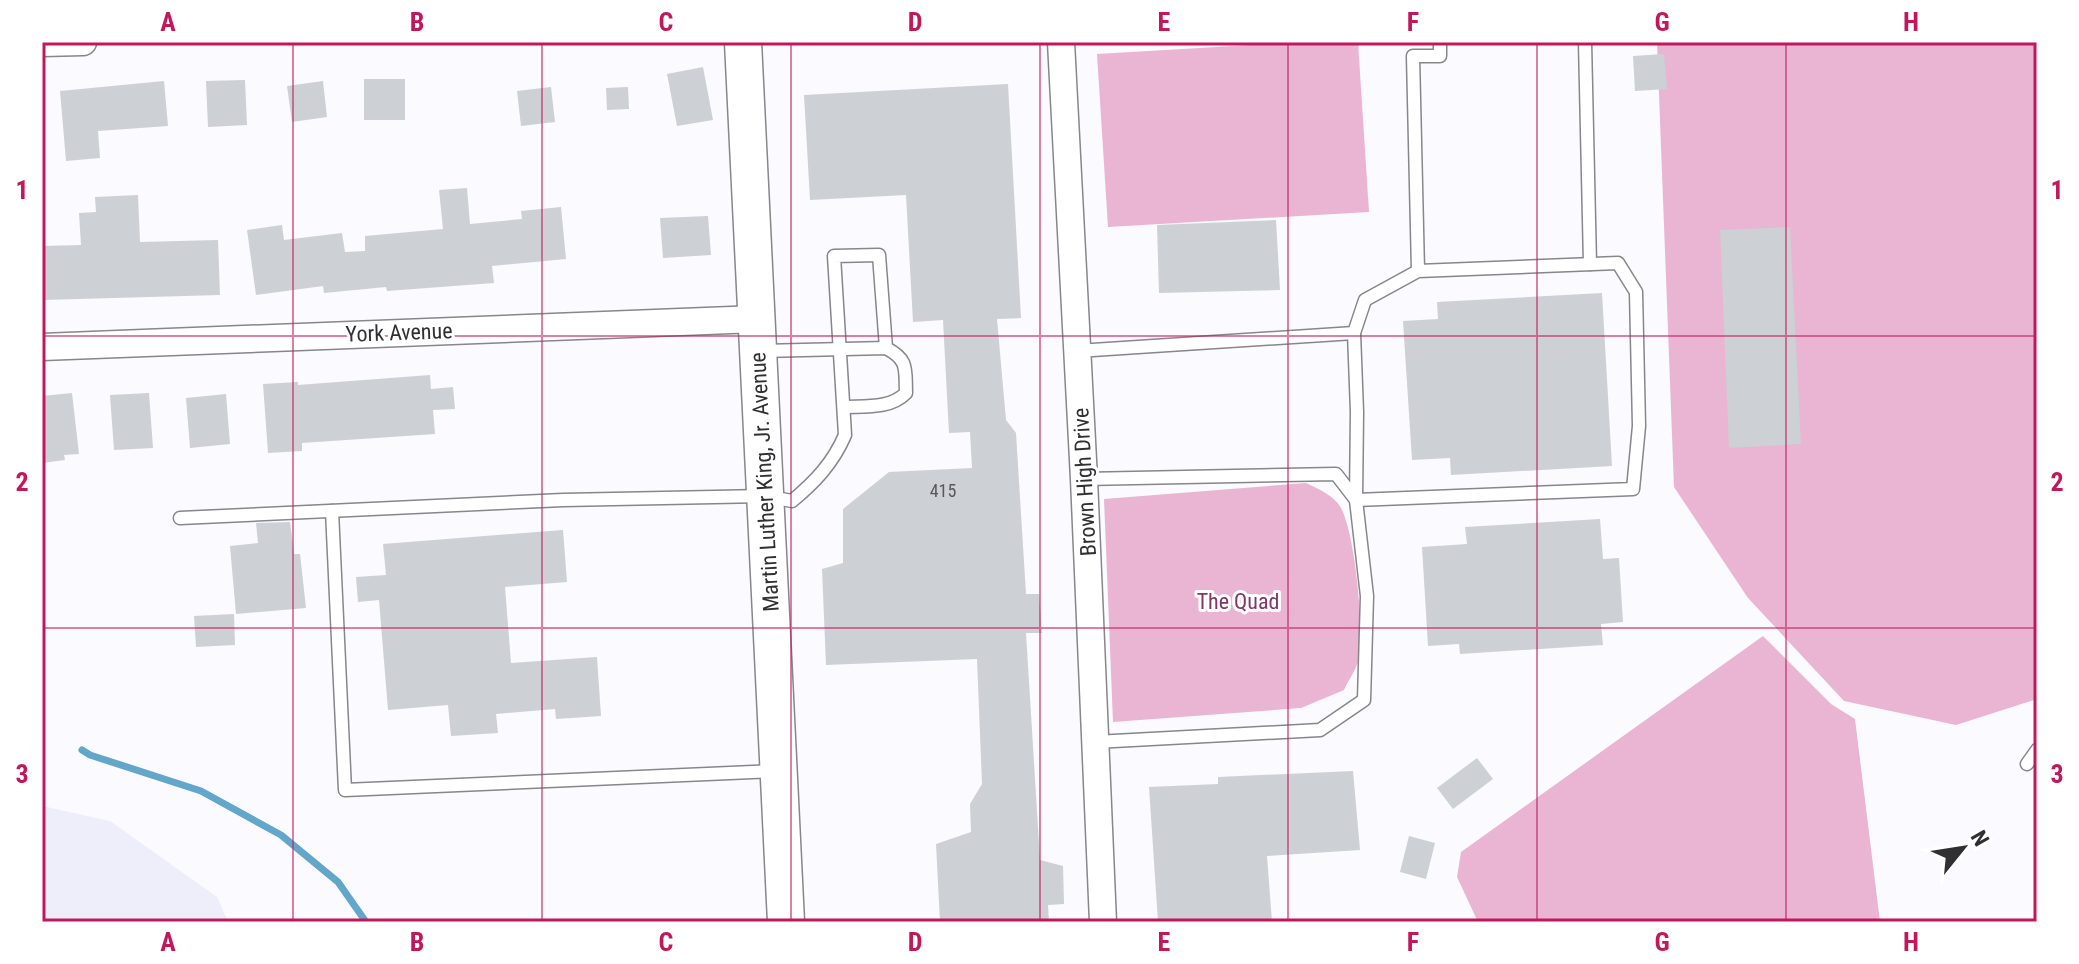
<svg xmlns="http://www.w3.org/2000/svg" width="2079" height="964" viewBox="0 0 2079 964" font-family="'Roboto Condensed',sans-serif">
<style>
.built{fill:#eeeefb}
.green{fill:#e9b5d3}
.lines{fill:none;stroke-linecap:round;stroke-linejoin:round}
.stream{stroke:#62a6ca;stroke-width:7}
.building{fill:#cdd0d4}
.lane-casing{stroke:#86868b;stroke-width:15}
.street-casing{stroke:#86868b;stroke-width:29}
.secondary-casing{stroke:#86868b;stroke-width:39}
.lane{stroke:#fff;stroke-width:12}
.street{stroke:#fff;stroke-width:26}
.secondary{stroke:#fff;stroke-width:36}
.grid{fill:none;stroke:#c2185b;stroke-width:2;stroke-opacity:0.55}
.labels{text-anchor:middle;stroke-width:6;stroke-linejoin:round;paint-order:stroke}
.number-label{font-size:18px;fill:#57585a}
.street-label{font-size:22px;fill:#303032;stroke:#fff}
.park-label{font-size:22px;fill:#803766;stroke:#fff}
.neatline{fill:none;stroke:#c2185b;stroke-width:3}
.grid-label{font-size:26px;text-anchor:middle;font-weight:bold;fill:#c2185b}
</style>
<rect width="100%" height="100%" fill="#fafaff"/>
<polygon class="built" points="42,806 110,821 217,897 228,922 42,922"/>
<g class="green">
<polygon points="1302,42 1358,42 1369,212 1108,227 1097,54"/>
<polygon points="1657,42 2037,42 2037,699 1956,725 1844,701 1748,598 1674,487"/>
<path d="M 1306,483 C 1318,489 1334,495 1341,508 C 1355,534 1365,632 1358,662 C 1355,671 1348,681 1344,690 L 1301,708 L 1113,722 L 1104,499 Z"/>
<polygon points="1763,636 1831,704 1855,719 1880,922 1478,922 1457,877 1461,852"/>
</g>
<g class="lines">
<polyline class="stream" points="82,750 90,755 201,791 281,835 338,882 366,922"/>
</g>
<g class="building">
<polygon points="1664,54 1667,89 1635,91 1633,56"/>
<polygon points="703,67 713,120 677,126 667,74"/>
<rect x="364" y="79" width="41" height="41"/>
<polygon points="245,80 247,125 208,127 206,81"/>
<polygon points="164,81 168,126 98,131 100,158 66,161 60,91"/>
<polygon points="323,81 327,117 292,122 287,86"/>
<polygon points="1008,84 1021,318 997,319 1006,420 1016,433 1026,594 1039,594 1042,633 1026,633 1040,860 1063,866 1064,904 1048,905 1049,922 940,922 936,844 971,832 970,804 982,784 977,659 826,665 822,569 843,563 843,509 889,472 972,468 970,432 949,433 943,320 913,322 906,195 810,200 804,95"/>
<polygon points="551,87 555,122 521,126 517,91"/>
<polygon points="628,87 629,109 607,110 606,88"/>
<polygon points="467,188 470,224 522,219 521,211 561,207 566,259 492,266 494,283 387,291 386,287 324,293 323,286 256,295 247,230 282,225 284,240 342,233 345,252 365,251 365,236 443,229 439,190"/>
<polygon points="138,195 140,242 218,240 220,295 43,300 42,246 81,245 79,213 96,212 95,197"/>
<polygon points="708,216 711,255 663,258 660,218"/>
<polygon points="1276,220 1280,290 1159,293 1157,225"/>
<polygon points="1790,227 1801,444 1729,448 1720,230"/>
<polygon points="1602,293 1612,466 1451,475 1450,458 1412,460 1403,321 1438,319 1437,302"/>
<polygon points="430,375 431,389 453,387 455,409 433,410 435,434 302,443 302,451 268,453 263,384 298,382 298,385"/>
<polygon points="72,393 79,454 64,455 65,460 42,463 42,396"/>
<polygon points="149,393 153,448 114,450 110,395"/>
<polygon points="226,394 230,444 190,448 186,398"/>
<polygon points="1600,519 1603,559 1619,558 1623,622 1601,624 1603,645 1460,654 1459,644 1428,646 1422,547 1467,544 1465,527"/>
<polygon points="290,522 294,554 300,554 306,608 236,614 230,546 258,543 256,523"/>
<polygon points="563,530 567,582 505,587 511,663 597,657 601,716 556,719 555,709 496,714 498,733 451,736 448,705 388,710 379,600 358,602 356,577 386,575 383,544"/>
<polygon points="234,614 235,645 196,647 194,616"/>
<polygon points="1477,758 1493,779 1453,809 1437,788"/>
<polygon points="1353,771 1360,850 1267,856 1272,922 1158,922 1149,787 1218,784 1218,777"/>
<polygon points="1409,836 1435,843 1426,879 1400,872"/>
</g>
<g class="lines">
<defs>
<g id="lane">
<polyline points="1585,42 1590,264"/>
<polyline points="1418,271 1618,263 1636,292 1639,426 1633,489 1356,500 1357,412 1354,333 1365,300 1418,271 1413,56 1440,56 1440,42"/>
<path d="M 761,351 L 886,348 C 909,360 905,369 906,393 C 890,409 866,406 844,407"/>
<polyline points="1077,351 1354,333"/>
<polyline points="1084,479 1336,474 1356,500 1367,596 1364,700 1320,730 1095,742"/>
<polyline points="332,511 345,790 776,771"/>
<path d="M 180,518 L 563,500 L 765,496 L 792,501 C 815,482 833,463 845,435 L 834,256 L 879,255 L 886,348"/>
<polyline points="2027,764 2037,750"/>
</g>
<g id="street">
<polyline points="1061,42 1084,479 1103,922"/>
<polyline points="42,43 83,42"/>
<polyline points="42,347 757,319"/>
</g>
<polyline id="secondary" points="743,42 786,922"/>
</defs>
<use href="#lane" class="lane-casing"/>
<use href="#street" class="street-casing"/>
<use href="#secondary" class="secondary-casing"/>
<use href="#lane" class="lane"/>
<use href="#street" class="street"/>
<use href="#secondary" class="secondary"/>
</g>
<path class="grid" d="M 293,42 L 293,922M 542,42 L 542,922M 791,42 L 791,922M 1040,42 L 1040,922M 1288,42 L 1288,922M 1537,42 L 1537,922M 1786,42 L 1786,922M 42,336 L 2037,336M 42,628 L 2037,628"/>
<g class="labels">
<g class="number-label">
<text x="943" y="497">415</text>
</g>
<g class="street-label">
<text transform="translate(399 332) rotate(-2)" y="8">York Avenue</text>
<text transform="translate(764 482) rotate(-93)" y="8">Martin Luther King, Jr. Avenue</text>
<text transform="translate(1084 482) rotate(-93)" y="8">Brown High Drive</text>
</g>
<g class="park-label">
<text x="1238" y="609">The Quad</text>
</g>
</g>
<rect width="2079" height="964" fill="none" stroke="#ffffff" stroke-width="88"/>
<g transform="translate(1963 848) rotate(60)" stroke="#ffffff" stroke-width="6" paint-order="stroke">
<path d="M0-6L14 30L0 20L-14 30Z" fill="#303032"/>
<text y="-12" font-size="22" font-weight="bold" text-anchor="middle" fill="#303032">N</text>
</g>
<rect x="44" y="44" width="1991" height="876" class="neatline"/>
<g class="grid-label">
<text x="168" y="31">A</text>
<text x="417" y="31">B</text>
<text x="666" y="31">C</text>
<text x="915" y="31">D</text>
<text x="1164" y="31">E</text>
<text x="1413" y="31">F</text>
<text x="1662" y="31">G</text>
<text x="1911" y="31">H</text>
<text x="22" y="199">1</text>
<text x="2057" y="199">1</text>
<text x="22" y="491">2</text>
<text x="2057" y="491">2</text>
<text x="22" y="783">3</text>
<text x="2057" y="783">3</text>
<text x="168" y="951">A</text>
<text x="417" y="951">B</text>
<text x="666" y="951">C</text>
<text x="915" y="951">D</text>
<text x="1164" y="951">E</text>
<text x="1413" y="951">F</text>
<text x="1662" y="951">G</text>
<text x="1911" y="951">H</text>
</g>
</svg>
